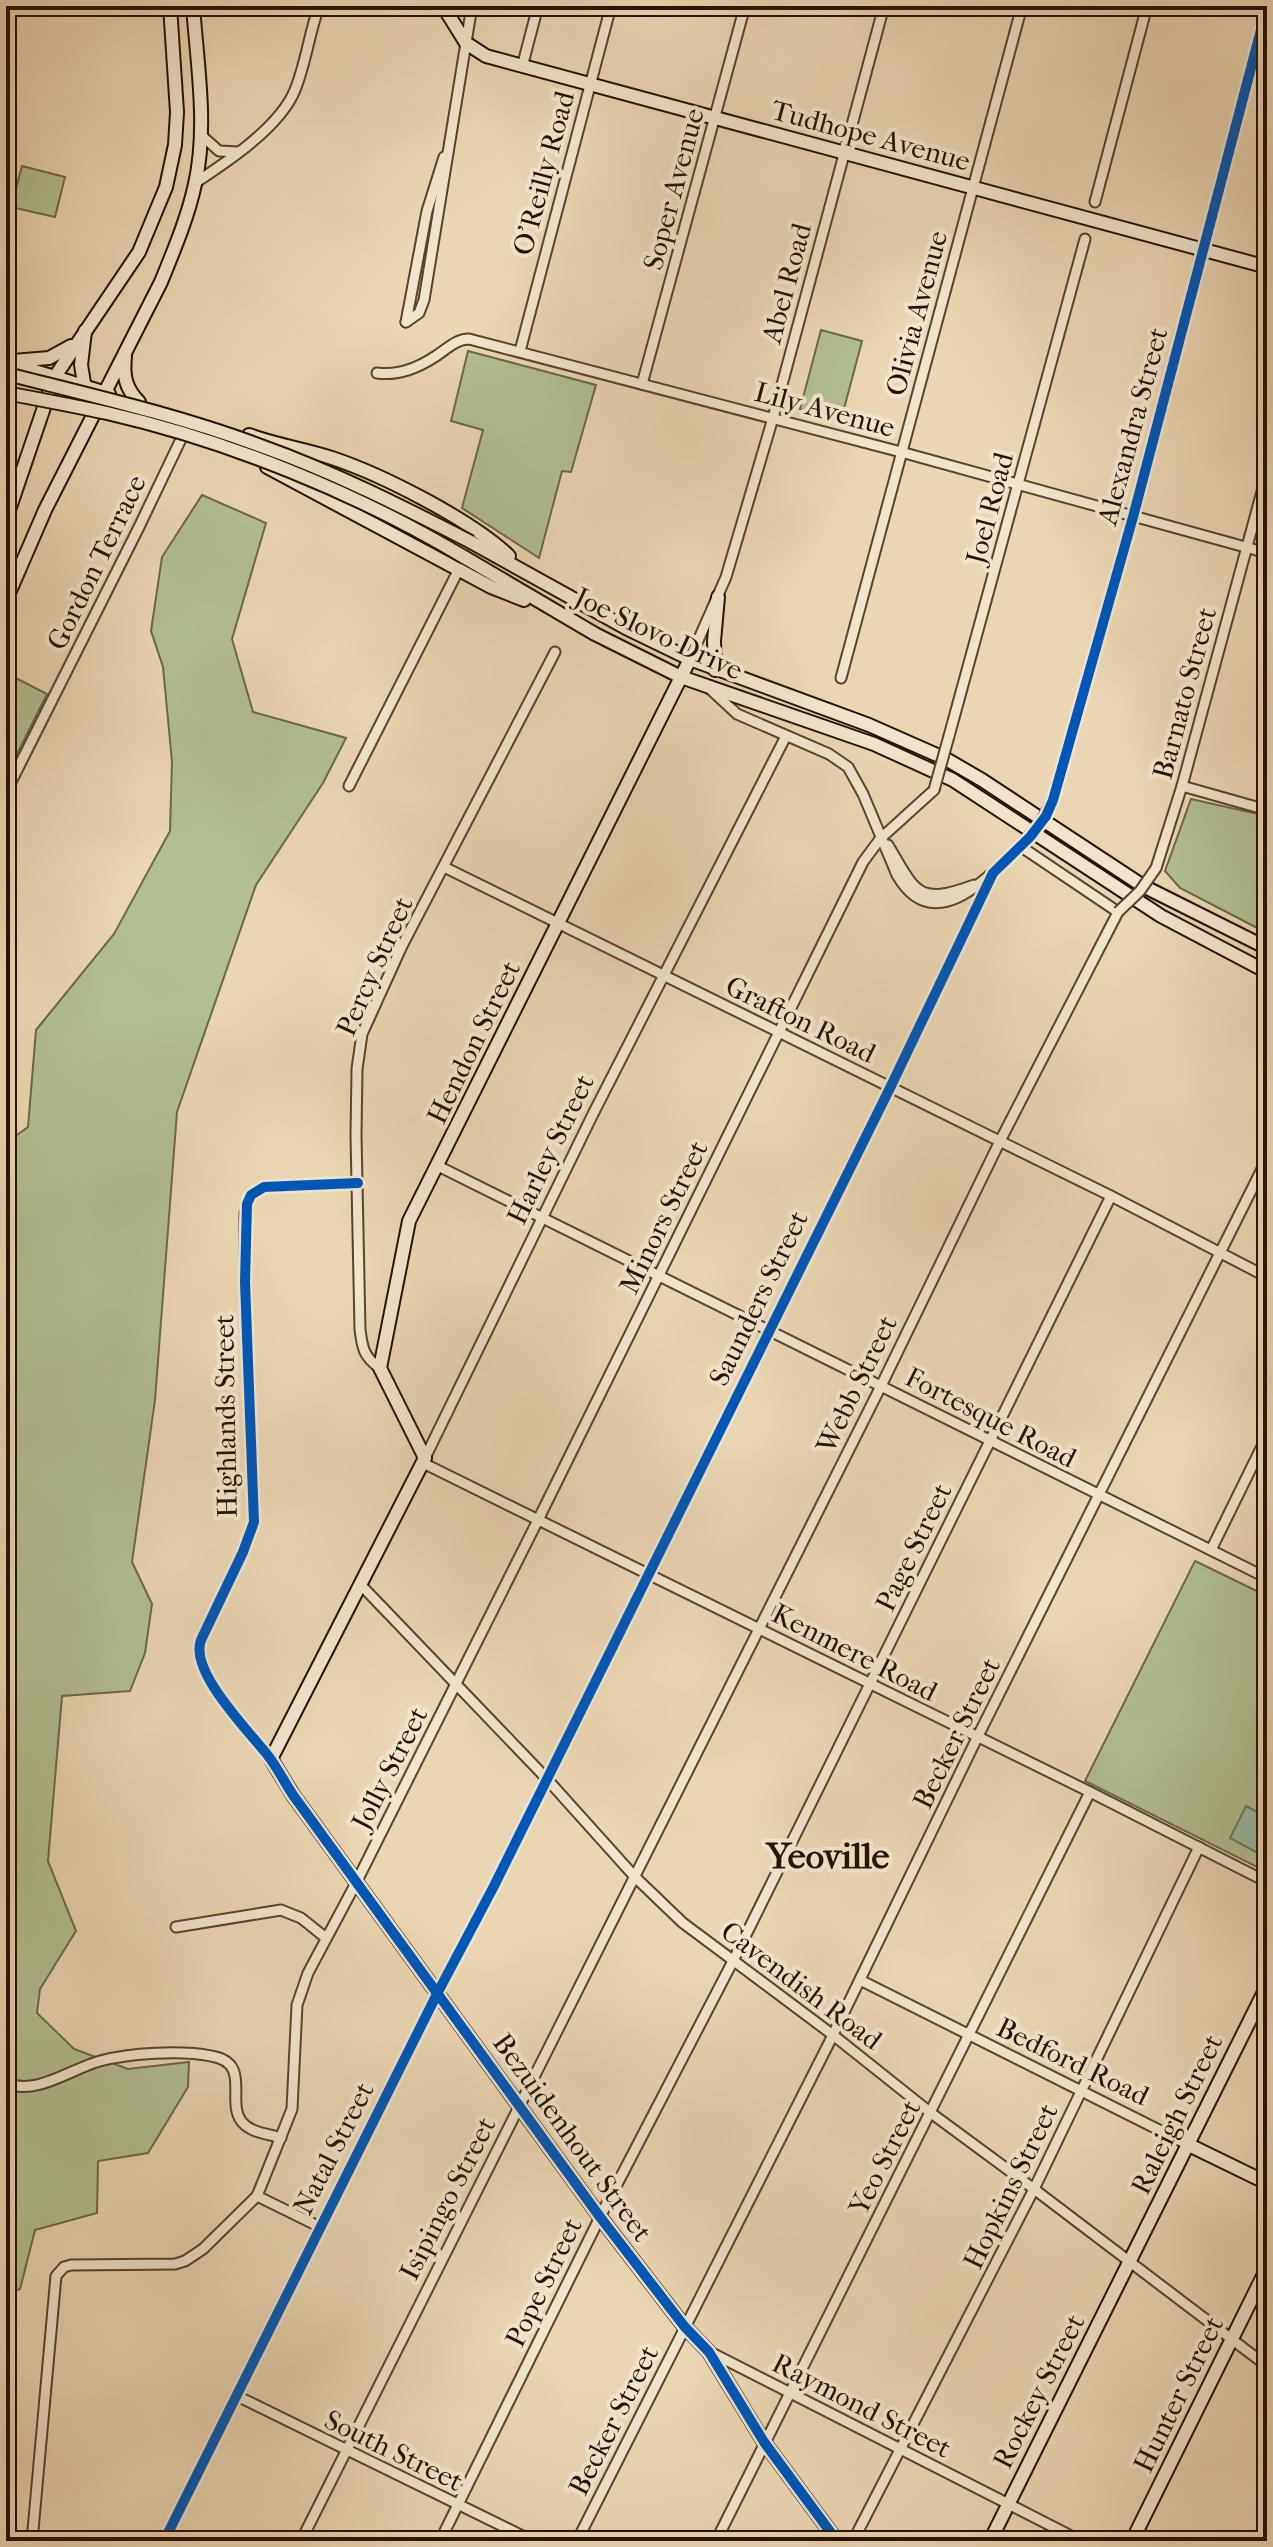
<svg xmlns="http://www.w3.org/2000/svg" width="1273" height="2547" viewBox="0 0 1273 2547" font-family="'IM FELL French Canon',serif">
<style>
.green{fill:#b2bf90;stroke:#6b6948;stroke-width:2}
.water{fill:#99baa7;stroke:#6a7764;stroke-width:2}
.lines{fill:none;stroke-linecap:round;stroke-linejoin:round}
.street-casing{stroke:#56442c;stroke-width:13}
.secondary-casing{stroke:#241300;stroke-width:16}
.street{stroke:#f1e4cd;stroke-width:9}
.secondary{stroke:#f1e4cd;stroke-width:12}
.street-bridge-casing{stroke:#56442c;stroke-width:13;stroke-linecap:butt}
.secondary-bridge-casing{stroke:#241300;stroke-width:16;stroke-linecap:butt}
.street-bridge{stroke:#f1e4cd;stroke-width:9}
.secondary-bridge{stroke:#f1e4cd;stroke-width:12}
.cycleway-casing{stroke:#f1e4cd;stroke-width:15}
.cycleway{stroke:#0057b8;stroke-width:10}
.labels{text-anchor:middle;stroke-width:8;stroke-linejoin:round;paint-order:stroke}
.street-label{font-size:28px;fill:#241300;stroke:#f1e4cd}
.district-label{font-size:36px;font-weight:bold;fill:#241300;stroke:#f1e4cd}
</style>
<rect width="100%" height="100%" fill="#ead6b2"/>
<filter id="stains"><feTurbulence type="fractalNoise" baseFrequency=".0025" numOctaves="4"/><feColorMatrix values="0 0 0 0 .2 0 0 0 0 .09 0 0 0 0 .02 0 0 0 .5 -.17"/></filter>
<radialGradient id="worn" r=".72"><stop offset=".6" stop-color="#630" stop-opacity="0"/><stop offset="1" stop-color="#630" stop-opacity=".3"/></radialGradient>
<g class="green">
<polygon points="22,166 65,177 55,217 11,207"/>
<polygon points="821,330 862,341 841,420 800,409"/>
<polygon points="468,351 596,385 571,472 562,471 539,558 462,508 483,430 451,421"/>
<polygon points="202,495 266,523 232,639 253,712 346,738 323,783 256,885 177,1112 155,1400 132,1562 152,1604 145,1653 130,1691 62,1696 48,1861 76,1931 40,1989 37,2013 74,2049 128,2069 189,2062 188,2087 148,2153 98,2161 97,2213 35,2230 20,2289 6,2294 6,1143 28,1127 36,1030 114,934 170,831 172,762 163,667 151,631 162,557"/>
<polygon points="6,673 47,694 6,776"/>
<polygon points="1191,799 1267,816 1267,933 1180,888 1165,871"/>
<polygon points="1195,1561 1267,1596 1267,1872 1085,1781"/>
</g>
<polygon class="water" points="1246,1806 1267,1817 1267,1858 1230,1838"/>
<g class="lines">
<defs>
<g id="street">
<polyline points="522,67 538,6"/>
<polyline points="201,135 219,151 238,152"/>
<path d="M 195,183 C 227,162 280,127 295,90 C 306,63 309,34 319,6"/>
<polyline points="1095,202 1147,6"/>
<polyline points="406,322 419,313 424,300 472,6"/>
<polyline points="406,322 427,211 444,157"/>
<polyline points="520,351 611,6"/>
<path d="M 377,373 C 399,376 418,368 436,356 C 447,349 456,339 469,339 L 901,452 L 1267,553"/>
<polyline points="642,384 745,6"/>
<polyline points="690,659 726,577 773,418 884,6"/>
<polyline points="841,678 1022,6"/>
<path d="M 710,689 L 737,714 L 829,754 L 848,767 L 863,794 L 897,875 C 923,920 958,903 990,875"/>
<polyline points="949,736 1085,239"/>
<polyline points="349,786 459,569"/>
<polyline points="1182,786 1267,810"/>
<polyline points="6,792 139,527 182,437"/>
<polyline points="1053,800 1133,517 1267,7"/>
<path d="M 888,845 C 916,892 917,906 974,885"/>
<polyline points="444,867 1111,1196 1267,1277"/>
<polyline points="1156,868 1182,786 1267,473"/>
<polyline points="438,1166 1267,1578"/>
<path d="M 380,1368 C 364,1357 362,1348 360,1329 L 356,1135 L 357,1069 L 362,1034 L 402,946 L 555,652"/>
<polyline points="425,1458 593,1114 786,736"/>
<polyline points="423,1463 1090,1792 1267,1882"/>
<polyline points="1211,1550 1267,1436"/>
<polyline points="360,1584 546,1778 635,1877 683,1923 833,2035 931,2113 1034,2189 1267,2366"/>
<path d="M 271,1759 C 251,1735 189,1671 201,1640 L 243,1552 L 254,1522 L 245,1282 L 245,1213 L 251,1195 L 264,1187 L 358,1183"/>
<polyline points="176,1927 281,1910 301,1918 326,1938"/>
<polyline points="860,1980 1187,2144"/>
<path d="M 6,2083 C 37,2096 70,2069 100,2061 C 130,2053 181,2050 211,2056 C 253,2063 225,2101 242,2122 C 251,2133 269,2134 281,2138"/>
<polyline points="257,2196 320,2227"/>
<polyline points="710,2352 1081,2541"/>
<polyline points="237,2396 533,2541"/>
<polyline points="32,2541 56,2276 64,2267 71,2265 175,2264 185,2261 203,2249 257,2196 292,2109 297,2005 308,1973 357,1881 538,1520 863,862 880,839 934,790"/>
<polyline points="164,2541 438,1992 494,1886 890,1088 993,873 1020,846 1118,912 999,1143 881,1386 301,2541"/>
<polyline points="440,2541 600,2217 734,1959 1111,1196"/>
<polyline points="577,2541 833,2035 977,1738 1267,1159"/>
<polyline points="716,2541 1090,1792"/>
<polyline points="853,2541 1034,2189 1199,1847"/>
</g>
<g id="secondary">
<polyline points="443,6 466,43 486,56 1267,267"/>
<polyline points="85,331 81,365 87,401"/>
<path d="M 125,356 C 123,375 125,388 139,402"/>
<polyline points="13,361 49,358 71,346"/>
<polyline points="6,362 109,394"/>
<path d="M 249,435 C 276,445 305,449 332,458 C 383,475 471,520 509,556"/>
<polyline points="267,467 491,587 524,600"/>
<polyline points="6,519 54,378 139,252 166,187 175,145 177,112 170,6"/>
<polyline points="471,542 626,628 690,659 869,725 946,759 982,780 1143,886 1267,948"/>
<polyline points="464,557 595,634 681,677 874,744 953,780 1161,916 1267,972"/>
<path d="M 6,600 L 45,510 L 161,282 C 174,250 188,217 195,184 C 208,127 197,63 193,6"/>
<polyline points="690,659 409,1221 380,1368 425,1458 271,1759 293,1795 600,2217 684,2326 709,2352 764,2442 837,2541"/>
<polyline points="715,670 714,641 718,597"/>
<polyline points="1187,2144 1267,2183"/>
<polyline points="990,2541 1267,1986"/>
<polyline points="1132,2541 1267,2268"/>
</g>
</defs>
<use href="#street" class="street-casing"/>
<use href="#secondary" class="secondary-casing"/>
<use href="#street" class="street"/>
<use href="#secondary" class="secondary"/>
<defs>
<g id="street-bridge">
<polyline points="934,790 949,736"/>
<polyline points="1020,846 1038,827 1053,800"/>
<polyline points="1118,912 1140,891 1156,868"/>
</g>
<g id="secondary-bridge">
<path d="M 15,376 C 98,397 181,416 261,446 C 334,472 403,507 471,542"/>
<path d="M 11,394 C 43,400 75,406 107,413 C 229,441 357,493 464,557"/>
</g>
</defs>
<use href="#street-bridge" class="street-bridge-casing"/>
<use href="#secondary-bridge" class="secondary-bridge-casing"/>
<use href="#street-bridge" class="street-bridge"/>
<use href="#secondary-bridge" class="secondary-bridge"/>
<defs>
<g id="cycleway">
<path d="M 358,1183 L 264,1187 L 251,1195 L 247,1204 L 245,1282 L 254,1522 L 243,1552 L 201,1640 C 189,1672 250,1732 269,1757 C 278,1769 285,1783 293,1795 L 600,2217 L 684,2326 L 709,2352 L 764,2442 L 837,2541"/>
<polyline points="164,2541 438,1992 494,1886 890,1088 993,873 1030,837 1046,816 1053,800 1133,517 1267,7"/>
</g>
</defs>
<use href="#cycleway" class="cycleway-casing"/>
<use href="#cycleway" class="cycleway"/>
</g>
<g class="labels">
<g class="street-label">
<text transform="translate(871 135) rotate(15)" y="10">Tudhope Avenue</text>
<text transform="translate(543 173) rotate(-75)" y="10">O'Reilly Road</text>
<text transform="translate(673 189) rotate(-75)" y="10">Soper Avenue</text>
<text transform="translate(786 283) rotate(-75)" y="10">Abel Road</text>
<text transform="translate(916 313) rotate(-75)" y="10">Olivia Avenue</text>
<text transform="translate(825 409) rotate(15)" y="10">Lily Avenue</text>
<text transform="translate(1132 426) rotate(-75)" y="10">Alexandra Street</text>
<text transform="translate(989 508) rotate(-75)" y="10">Joel Road</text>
<text transform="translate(96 562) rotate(-64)" y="10">Gordon Terrace</text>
<text transform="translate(659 633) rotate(25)" y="10">Joe Slovo Drive</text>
<text transform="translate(1184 693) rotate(-75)" y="10">Barnato Street</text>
<text transform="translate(374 966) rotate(-66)" y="10">Percy Street</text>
<text transform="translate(801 1019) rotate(26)" y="10">Grafton Road</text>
<text transform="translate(473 1042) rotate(-64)" y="10">Hendon Street</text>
<text transform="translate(550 1149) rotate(-64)" y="10">Harley Street</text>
<text transform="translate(663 1217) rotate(-64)" y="10">Minors Street</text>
<text transform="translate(758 1298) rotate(-64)" y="10">Saunders Street</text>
<text transform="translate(856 1384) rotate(-64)" y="10">Webb Street</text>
<text transform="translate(225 1416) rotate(-91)" y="10">Highlands Street</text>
<text transform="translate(991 1417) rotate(27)" y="10">Fortesque Road</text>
<text transform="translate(913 1547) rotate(-64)" y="10">Page Street</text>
<text transform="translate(855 1652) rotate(27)" y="10">Kenmere Road</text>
<text transform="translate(956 1733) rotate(-64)" y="10">Becker Street</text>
<text transform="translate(389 1768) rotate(-63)" y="10">Jolly Street</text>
<text transform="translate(802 1985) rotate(37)" y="10">Cavendish Road</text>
<text transform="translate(1073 2061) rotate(26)" y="10">Bedford Road</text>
<text transform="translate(1176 2114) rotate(-64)" y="10">Raleigh Street</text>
<text transform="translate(573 2137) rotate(54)" y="10">Bezuidenhout Street</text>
<text transform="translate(333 2148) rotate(-63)" y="10">Natal Street</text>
<text transform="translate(884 2157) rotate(-63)" y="10">Yeo Street</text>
<text transform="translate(1010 2186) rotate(-64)" y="10">Hopkins Street</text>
<text transform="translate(447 2198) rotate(-63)" y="10">Isipingo Street</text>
<text transform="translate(543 2282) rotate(-64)" y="10">Pope Street</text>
<text transform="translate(1038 2391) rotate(-63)" y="10">Rockey Street</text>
<text transform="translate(1178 2394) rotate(-64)" y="10">Hunter Street</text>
<text transform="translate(862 2405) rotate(27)" y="10">Raymond Street</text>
<text transform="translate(613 2420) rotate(-63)" y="10">Becker Street</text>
<text transform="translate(394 2450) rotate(26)" y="10">South Street</text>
</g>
<g class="district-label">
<text x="828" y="1868">Yeoville</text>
</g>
</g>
<rect width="1273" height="2547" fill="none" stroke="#ead6b2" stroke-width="32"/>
<rect x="8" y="8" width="1257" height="2531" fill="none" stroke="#241300" stroke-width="4"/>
<rect x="16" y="16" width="1241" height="2515" fill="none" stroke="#241300" stroke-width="2"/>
<rect width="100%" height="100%" filter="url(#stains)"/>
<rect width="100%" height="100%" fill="url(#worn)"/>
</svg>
